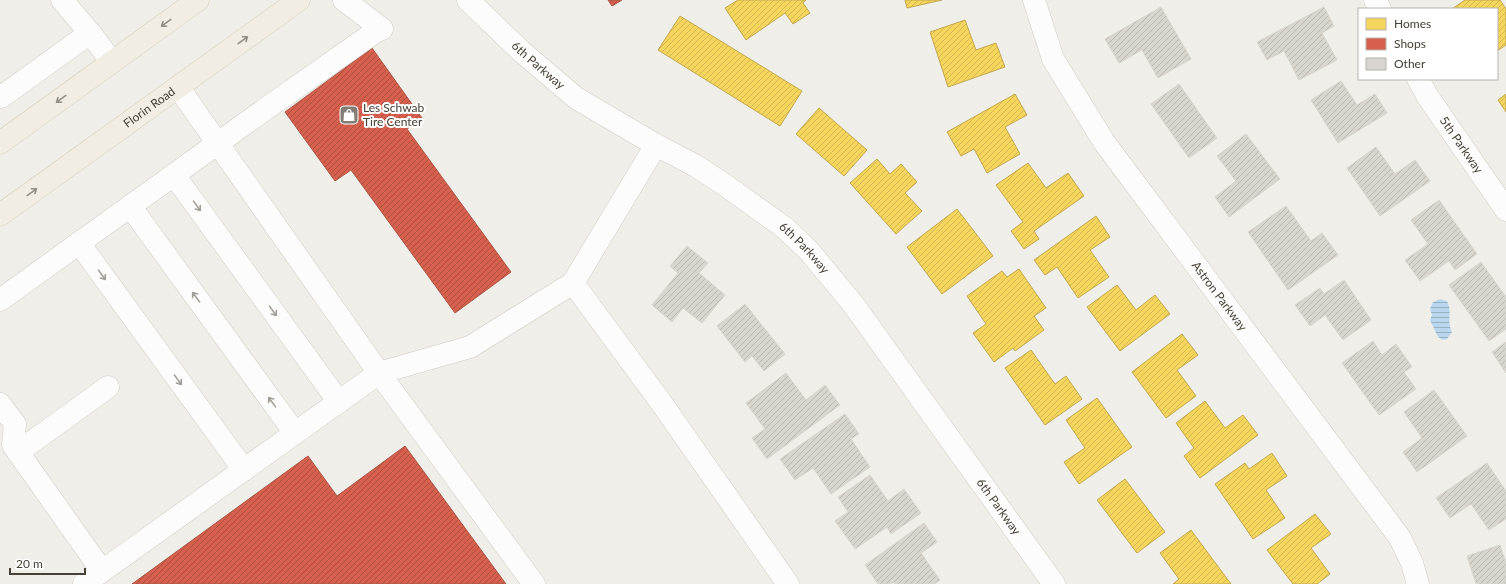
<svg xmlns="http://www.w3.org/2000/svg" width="1506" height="584" viewBox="0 0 1506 584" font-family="Lato,sans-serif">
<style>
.water{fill:url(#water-rules)}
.homes{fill:url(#homes-hatch);stroke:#c1a850}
.shops{fill:url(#shops-hatch);stroke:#ab5646}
.building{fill:url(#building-hatch);stroke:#d8d5ce}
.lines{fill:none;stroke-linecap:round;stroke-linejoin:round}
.minor-casing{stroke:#ceccc6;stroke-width:23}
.major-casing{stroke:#d3cbb5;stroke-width:23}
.minor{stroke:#fdfcfc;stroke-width:22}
.major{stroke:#f1ede2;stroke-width:22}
.oneway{stroke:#938e83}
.oneway2{stroke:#a29e98}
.labels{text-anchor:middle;stroke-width:4;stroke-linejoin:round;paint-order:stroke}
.street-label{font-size:12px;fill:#464035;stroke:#fff}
.poi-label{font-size:12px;fill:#464035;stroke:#fff;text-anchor:start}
</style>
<defs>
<pattern id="water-rules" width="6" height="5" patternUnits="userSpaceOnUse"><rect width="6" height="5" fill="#b8d7ee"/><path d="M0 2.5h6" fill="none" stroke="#97b0c2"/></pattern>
<pattern id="homes-hatch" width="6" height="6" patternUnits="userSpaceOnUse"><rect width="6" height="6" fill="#f6d55c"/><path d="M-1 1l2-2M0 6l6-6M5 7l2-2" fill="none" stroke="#d4b851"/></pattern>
<pattern id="shops-hatch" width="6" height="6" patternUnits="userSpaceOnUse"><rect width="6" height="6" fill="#d6604d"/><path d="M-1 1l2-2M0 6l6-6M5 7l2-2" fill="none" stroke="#af5141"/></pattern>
<pattern id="building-hatch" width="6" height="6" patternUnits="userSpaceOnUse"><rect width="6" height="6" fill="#d8d5cf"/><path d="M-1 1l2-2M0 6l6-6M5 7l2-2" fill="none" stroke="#bbb8b2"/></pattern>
</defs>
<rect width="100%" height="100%" fill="#f0eee8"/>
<path class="water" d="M 1440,299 L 1447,301 C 1453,312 1446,320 1452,332 L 1447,339 L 1443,340 L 1438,337 L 1430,320 L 1432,315 L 1430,309 L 1433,302 Z"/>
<g class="homes">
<polygon points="738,0 806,0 803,3 810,13 793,24 785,13 746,40 725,8"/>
<polygon points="905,0 942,0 907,8"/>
<polygon points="1465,0 1500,0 1506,9 1506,45 1497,51 1497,9 1452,9"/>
<polygon points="680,16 802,91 780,126 658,50"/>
<polygon points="965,20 976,50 996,43 1005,67 948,87 930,32"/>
<polygon points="1015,94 1027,115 1005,127 1020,154 987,173 974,149 961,156 947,132"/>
<polygon points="1506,94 1506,112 1498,100"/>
<polygon points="819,108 867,150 844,176 796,134"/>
<polygon points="877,159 890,174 901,164 917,182 905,193 922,211 896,234 850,183"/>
<polygon points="1028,163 1046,188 1068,173 1084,196 1034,231 1039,239 1024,249 1011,231 1023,222 996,185"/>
<polygon points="957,209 993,256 942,294 907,247"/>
<polygon points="1096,216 1110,237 1090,250 1109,277 1078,298 1057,267 1045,275 1034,260"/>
<polygon points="1019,269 1046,308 1034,316 1044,330 1015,351 1013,348 994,362 973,333 986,324 967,296 1002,271 1007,277"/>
<polygon points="1117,285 1136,310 1155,295 1170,314 1120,351 1087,307"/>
<polygon points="1182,334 1198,355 1177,370 1196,396 1166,418 1132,372"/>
<polygon points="1031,350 1055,384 1066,376 1082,399 1045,425 1005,368"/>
<polygon points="1097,398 1132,447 1079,484 1064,462 1085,448 1066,420"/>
<polygon points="1205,401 1225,428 1243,415 1258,435 1200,478 1184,456 1194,448 1176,423"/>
<polygon points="1272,453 1287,476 1266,490 1285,518 1253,539 1215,484 1245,463 1249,469"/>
<polygon points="1125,479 1165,532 1137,553 1097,500"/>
<polygon points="1315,514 1331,534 1311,548 1330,574 1317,584 1293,584 1267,550"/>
<polygon points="1191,530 1231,584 1173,584 1179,579 1160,553"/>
</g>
<g class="shops">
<polygon points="608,0 622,0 612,6"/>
<polygon points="372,48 422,118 407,129 511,272 455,313 351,170 335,181 285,112"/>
<polygon points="405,446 506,584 132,584 308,456 337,496"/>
</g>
<g class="building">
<polygon points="1161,7 1191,59 1158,78 1142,50 1119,63 1105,39"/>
<polygon points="1324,7 1334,26 1322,33 1337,60 1299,80 1284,51 1267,60 1257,42"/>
<polygon points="1341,81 1357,105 1375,94 1387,113 1338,143 1311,100"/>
<polygon points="1179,84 1217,138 1189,158 1151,104"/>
<polygon points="1246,134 1280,179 1229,217 1215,197 1236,181 1217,156"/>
<polygon points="1376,147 1395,174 1415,160 1430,181 1380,216 1347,168"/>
<polygon points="1439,200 1477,254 1455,270 1449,261 1420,281 1405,260 1428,244 1411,220"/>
<polygon points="1286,206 1311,241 1322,233 1338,255 1288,290 1248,232"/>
<polygon points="687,246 708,263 699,273 725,295 702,323 683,308 672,322 652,305 678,273 670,266"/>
<polygon points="1481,262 1506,297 1506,329 1489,341 1449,285"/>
<polygon points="1344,280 1371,320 1343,340 1325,315 1310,326 1295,305 1320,288 1324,294"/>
<polygon points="745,304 785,354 764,371 752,356 745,362 717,326"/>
<polygon points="1373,341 1382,355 1396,344 1412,367 1404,372 1416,389 1379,415 1342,363"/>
<polygon points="1506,342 1506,373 1492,352"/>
<polygon points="786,373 806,400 825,385 840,405 767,459 752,438 765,429 746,403"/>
<polygon points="1434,390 1467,436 1417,472 1403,452 1422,438 1404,412"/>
<polygon points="845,414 859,434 851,439 870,467 831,494 813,468 795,480 780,459"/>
<polygon points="1487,463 1506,491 1506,519 1489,530 1471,504 1450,518 1436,498"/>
<polygon points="870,475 888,501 904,489 921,513 891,534 887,527 855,549 835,521 848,512 838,497"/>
<polygon points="924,523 937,542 921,553 940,580 934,584 895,584 894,582 891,584 878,584 865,565"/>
<polygon points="1500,545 1506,563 1506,584 1476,584 1467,556"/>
</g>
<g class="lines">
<defs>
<g id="minor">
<path id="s1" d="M 468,0 L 522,52 L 576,98 L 656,145 L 696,166 L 725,185 L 785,228 L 809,251 L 853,304 L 1054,584"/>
<path id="s2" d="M 1034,0 L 1053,59 L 1104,142 L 1400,538 L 1412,563 L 1418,584"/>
<polyline points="1375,0 1380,9"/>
<polyline points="90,33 112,62"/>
<path id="s3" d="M 1418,79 L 1428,97 L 1506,210"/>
<polyline points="178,87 379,373 534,584"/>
<polyline points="1,97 90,33 62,0"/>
<polyline points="174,175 339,402"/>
<polyline points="130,206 295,433"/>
<polyline points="79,243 244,470"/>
<polyline points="573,283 660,401 788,584"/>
<polyline points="0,300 264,110 375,32 382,29 344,0"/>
<polyline points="0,404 15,424 13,445 102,571"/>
<polyline points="18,452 108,387"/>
<polyline points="84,584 379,373 470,347 573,283 656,145"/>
</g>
<g id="major">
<polyline points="0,143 198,0"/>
<path id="s4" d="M 0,215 L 299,0"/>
</g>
</defs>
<use href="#minor" class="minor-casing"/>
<use href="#major" class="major-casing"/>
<use href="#minor" class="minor"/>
<use href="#major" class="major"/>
</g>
<defs><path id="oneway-shaft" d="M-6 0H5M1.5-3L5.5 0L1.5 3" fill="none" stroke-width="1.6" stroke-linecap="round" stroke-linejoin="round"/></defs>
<g class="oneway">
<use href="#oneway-shaft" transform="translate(166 23) rotate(144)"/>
<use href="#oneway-shaft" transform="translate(243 40) rotate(-36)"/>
<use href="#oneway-shaft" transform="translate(61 99) rotate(144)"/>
<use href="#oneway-shaft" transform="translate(32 192) rotate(-36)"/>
</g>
<g class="oneway2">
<use href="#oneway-shaft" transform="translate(197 206) rotate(54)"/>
<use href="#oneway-shaft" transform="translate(102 275) rotate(54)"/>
<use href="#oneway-shaft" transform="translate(196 297) rotate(-126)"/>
<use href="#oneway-shaft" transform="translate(273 311) rotate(54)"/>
<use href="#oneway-shaft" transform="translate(178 380) rotate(54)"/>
<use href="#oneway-shaft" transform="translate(272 402) rotate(-126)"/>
</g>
<defs>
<symbol id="shop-square" viewBox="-11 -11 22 22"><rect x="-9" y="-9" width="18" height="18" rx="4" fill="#827d74" stroke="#fff"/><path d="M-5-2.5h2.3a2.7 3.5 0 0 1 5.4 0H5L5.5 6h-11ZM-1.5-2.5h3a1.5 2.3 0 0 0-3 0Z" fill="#fff"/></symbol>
</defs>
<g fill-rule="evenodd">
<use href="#shop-square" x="338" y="104" width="22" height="22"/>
</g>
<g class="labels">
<g class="street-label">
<text dy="4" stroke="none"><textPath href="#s1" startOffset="96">6th Parkway</textPath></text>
<text dy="4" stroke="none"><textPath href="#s4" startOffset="184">Florin Road</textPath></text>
<text dy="4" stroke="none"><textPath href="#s3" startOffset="79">5th Parkway</textPath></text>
<text dy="4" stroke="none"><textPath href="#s1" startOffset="420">6th Parkway</textPath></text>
<text dy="4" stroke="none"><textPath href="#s2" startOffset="352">Astron Parkway</textPath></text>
<text dy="4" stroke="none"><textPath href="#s1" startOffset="744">6th Parkway</textPath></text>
</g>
<g class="poi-label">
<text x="363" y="112">Les Schwab<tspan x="363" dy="14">Tire Center</tspan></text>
</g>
</g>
<rect x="1358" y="8" width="140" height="72" fill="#ffffff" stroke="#b5b3ae"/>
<rect x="1366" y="18" width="20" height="12" fill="#f6d55c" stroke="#b5b3ae"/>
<text x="1394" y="28" font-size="12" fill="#464035">Homes</text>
<rect x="1366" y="38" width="20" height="12" fill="#d6604d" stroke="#b5b3ae"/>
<text x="1394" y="48" font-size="12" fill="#464035">Shops</text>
<rect x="1366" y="58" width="20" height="12" fill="#d8d5cf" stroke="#b5b3ae"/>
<text x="1394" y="68" font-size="12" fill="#464035">Other</text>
<path d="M10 568v6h75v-6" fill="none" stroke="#464035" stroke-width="2"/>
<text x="16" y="568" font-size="12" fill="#464035" stroke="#ffffff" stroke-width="3" paint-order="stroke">20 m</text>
</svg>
